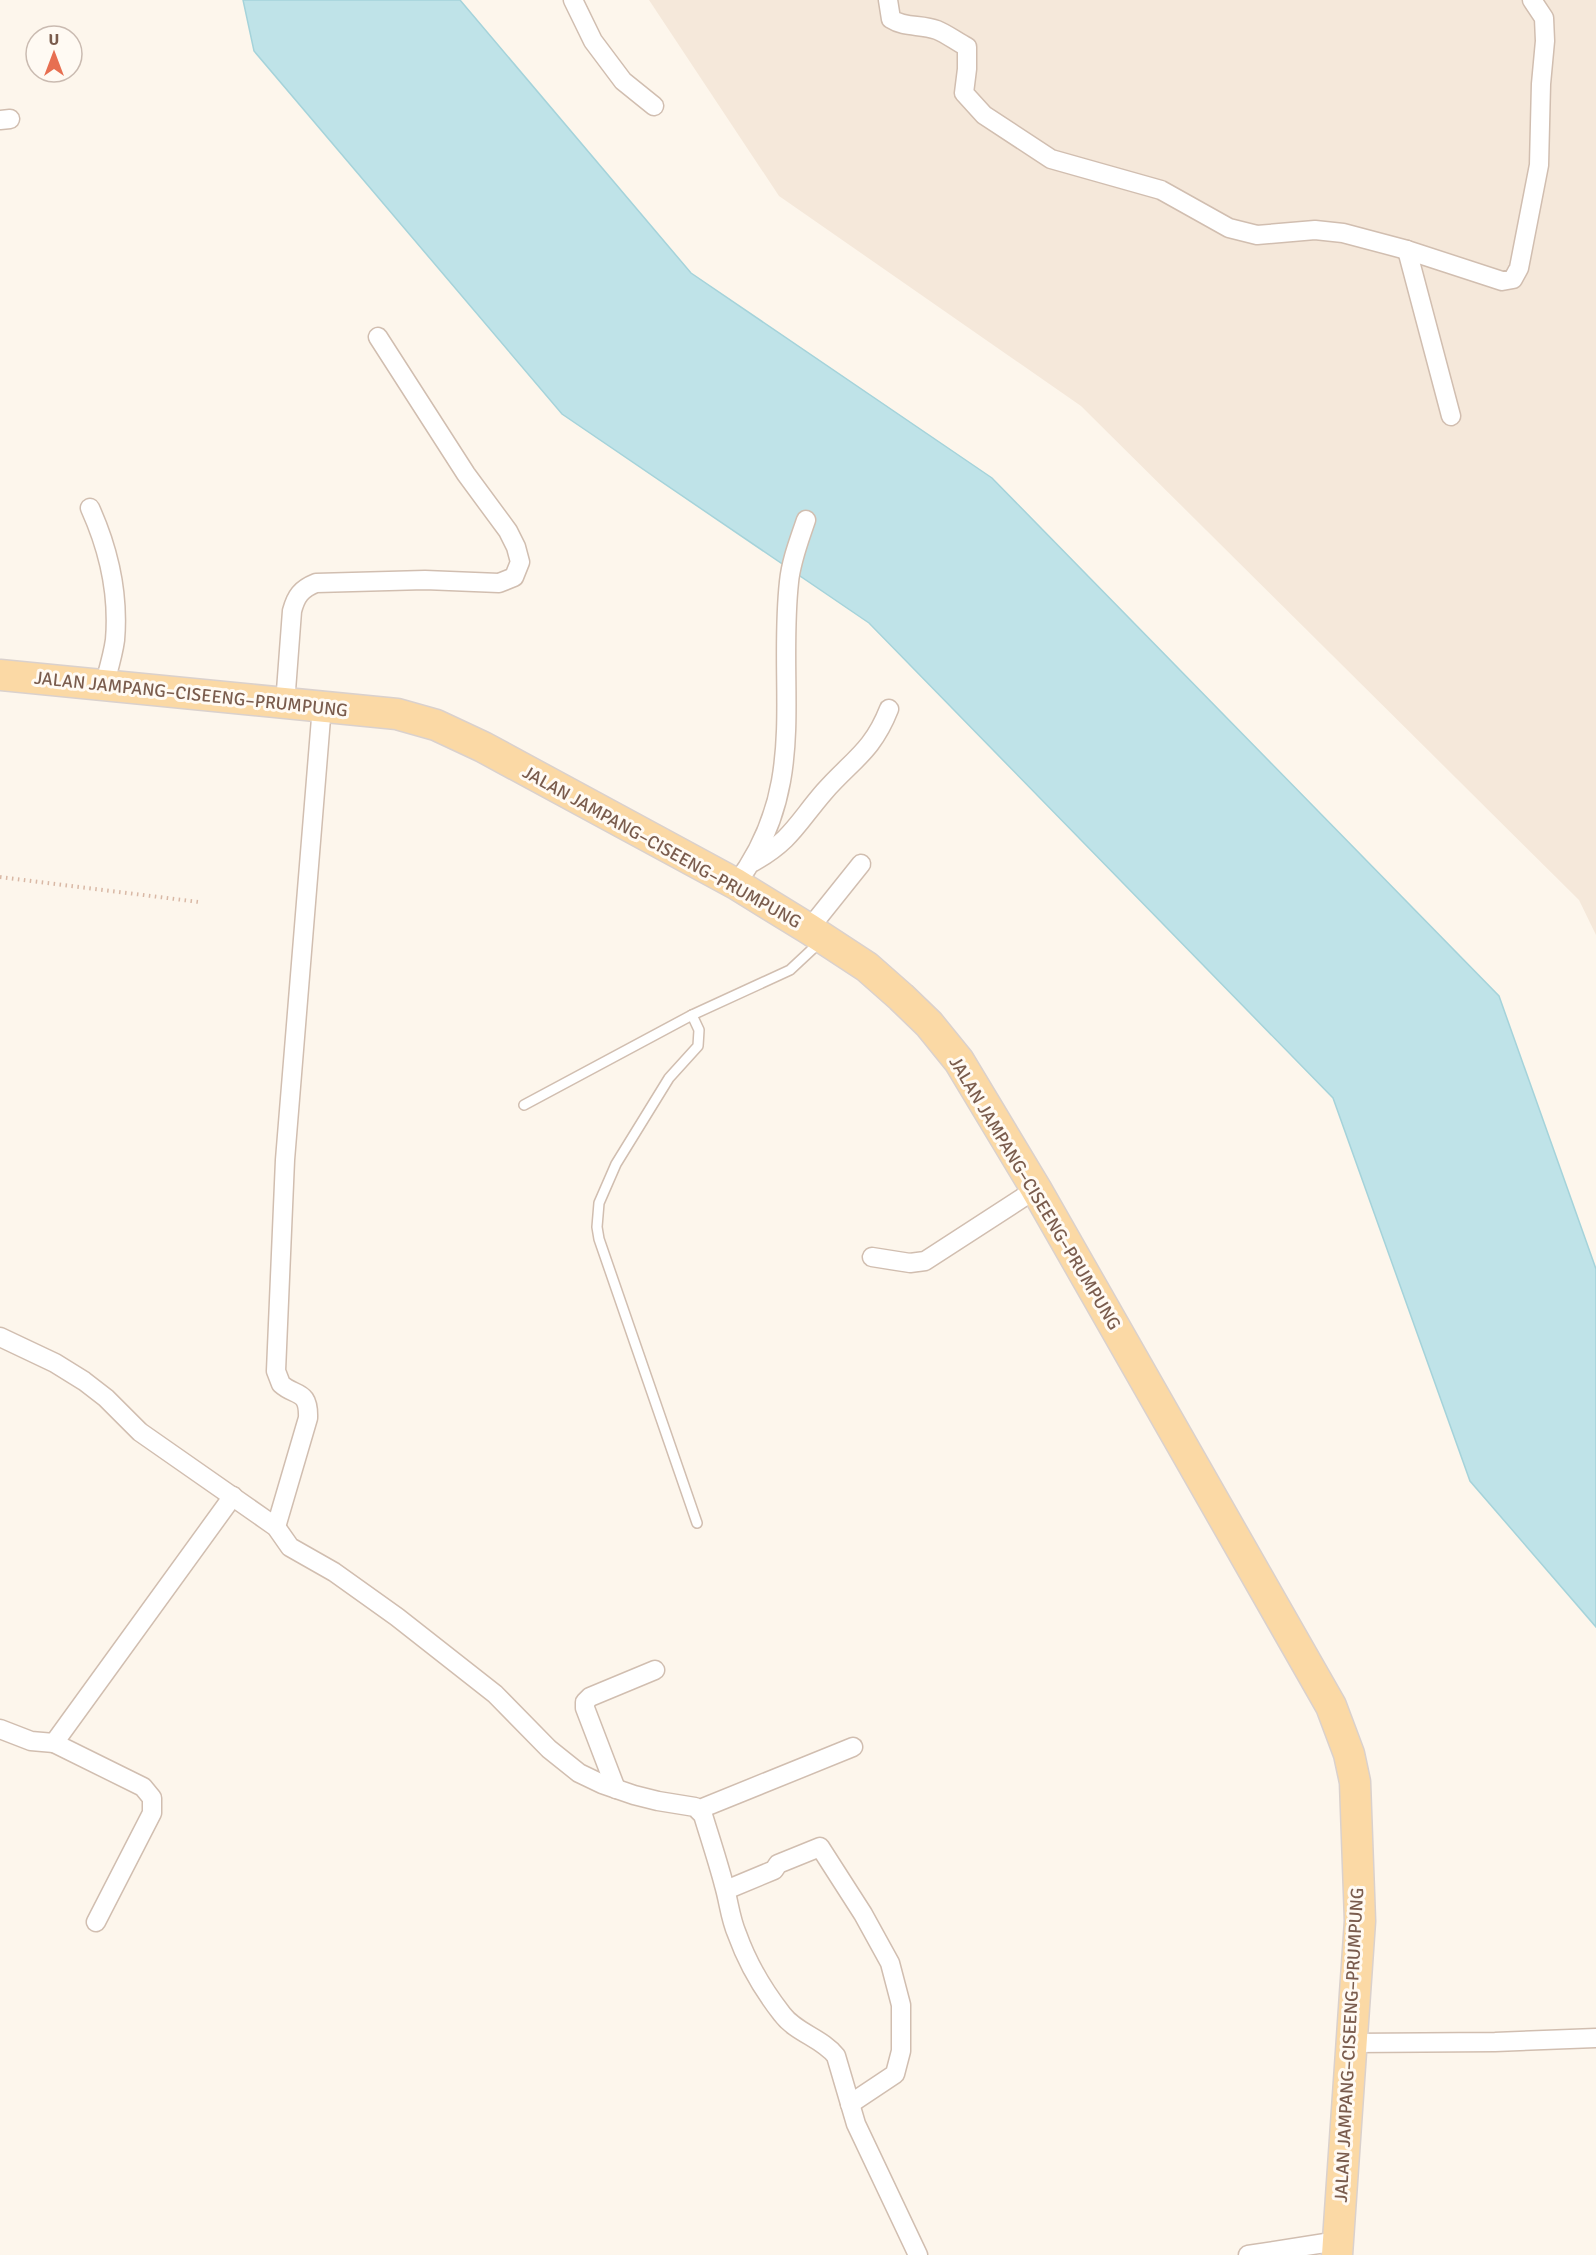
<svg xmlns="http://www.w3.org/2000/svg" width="1596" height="2255" viewBox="0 0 1596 2255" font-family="Signika,sans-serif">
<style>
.residential{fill:#f5e8da}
.water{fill:#bfe3e8;stroke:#a5d3da;stroke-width:1.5}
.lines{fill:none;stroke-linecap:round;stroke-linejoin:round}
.lane-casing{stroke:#d1beb0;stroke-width:12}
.street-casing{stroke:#d1beb0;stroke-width:21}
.primary-casing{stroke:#dad1cd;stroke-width:33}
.path{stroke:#d9b8a5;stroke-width:4;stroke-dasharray:1.5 4.5;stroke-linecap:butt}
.lane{stroke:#fff;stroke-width:9}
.street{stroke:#fff;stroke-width:18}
.primary{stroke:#fbd9a5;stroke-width:30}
.labels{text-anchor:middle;stroke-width:6;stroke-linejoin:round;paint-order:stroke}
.street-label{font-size:18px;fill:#7a5c4d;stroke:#fffaf3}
</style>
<rect width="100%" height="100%" fill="#fdf6ec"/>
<polygon class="residential" points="649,0 1596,0 1596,935 1579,900 1081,406 779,196"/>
<polygon class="water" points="243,0 460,0 691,273 992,478 1499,996 1596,1269 1596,1627 1470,1481 1333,1098 869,623 562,414 254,51"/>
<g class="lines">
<defs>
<g id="lane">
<polyline points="692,1015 699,1030 698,1046 669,1078 616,1164 599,1203 597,1227 599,1239 697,1523"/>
<polyline points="524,1105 692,1015 790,970 820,942"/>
</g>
<g id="street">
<polyline points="573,0 593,41 623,81 654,106"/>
<path d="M 888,0 L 891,19 C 905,28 921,24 937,30 C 947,34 957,42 967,47 L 967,69 L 964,93 L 984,115 L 1051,159 L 1161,190 L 1229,228 L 1257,235 L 1315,230 L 1343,233 L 1407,250 L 1502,281 L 1513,279 L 1519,268 L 1539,165 L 1541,84 L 1545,41 L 1544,18 L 1532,0"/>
<polyline points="0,120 10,119"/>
<polyline points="1407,250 1451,416"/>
<path d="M 90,508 C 109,550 119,593 115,640 C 113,655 108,671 104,686"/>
<path d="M 285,704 L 292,611 C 296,596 301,589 316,583 L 425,580 L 499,583 L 514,577 L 520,562 L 516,547 L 508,531 L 466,474 L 378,337"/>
<path d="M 753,862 C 791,841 798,822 824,792 C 852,760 872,752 889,709"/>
<path d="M 736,884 C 810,786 777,692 789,582 C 791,561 799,541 806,520"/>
<polyline points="809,929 861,864"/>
<polyline points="872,1257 910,1263 925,1261 1036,1189"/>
<path d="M 0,1337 L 55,1363 L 84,1381 L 106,1398 L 140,1432 L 276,1527 L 290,1547 L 334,1572 L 397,1617 L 495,1694 L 549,1749 L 579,1773 L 602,1784 L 634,1795 L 658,1801 L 695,1807 L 703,1815 C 710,1838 718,1862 724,1885 C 729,1902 730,1918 737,1934 C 747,1962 764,1991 782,2014 C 796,2033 822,2038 836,2056 L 856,2124 L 918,2255"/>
<path d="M 276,1527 L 308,1418 C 309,1389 295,1397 281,1384 L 276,1371 L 285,1160 L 322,706"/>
<polyline points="0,1729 31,1741 54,1743"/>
<polyline points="616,1789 585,1708 585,1702 590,1697 655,1670"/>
<polyline points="700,1809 853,1747"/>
<polyline points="726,1890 774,1870 778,1864 820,1847 863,1914 890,1963 901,2005 901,2051 895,2074 850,2104"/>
<polyline points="96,1922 152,1813 152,1798 143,1787 54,1743 233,1496"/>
<polyline points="1351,2043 1495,2042 1596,2038"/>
<polyline points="1248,2255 1338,2241"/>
</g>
<polyline id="primary" points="0,675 397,714 436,725 483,747 736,884 809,929 867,967 901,997 929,1024 959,1061 1036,1189 1331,1706 1349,1754 1355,1782 1360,1921 1337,2255"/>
</defs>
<use href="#lane" class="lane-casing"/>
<use href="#street" class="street-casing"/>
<use href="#primary" class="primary-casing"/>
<polyline class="path" points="0,877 199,902"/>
<use href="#lane" class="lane"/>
<use href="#street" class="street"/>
<use href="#primary" class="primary"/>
</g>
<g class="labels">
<g class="street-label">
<text transform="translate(191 694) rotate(6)" y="6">JALAN JAMPANG–CISEENG–PRUMPUNG</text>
<text transform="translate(662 847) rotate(29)" y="6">JALAN JAMPANG–CISEENG–PRUMPUNG</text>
<text transform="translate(1035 1193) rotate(59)" y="6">JALAN JAMPANG–CISEENG–PRUMPUNG</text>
<text transform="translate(1349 2045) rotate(-87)" y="6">JALAN JAMPANG–CISEENG–PRUMPUNG</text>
</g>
</g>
<g transform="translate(54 54)"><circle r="28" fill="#fffaf3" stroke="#cabbb1" stroke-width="1.5"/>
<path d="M0-4.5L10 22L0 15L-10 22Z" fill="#e76f51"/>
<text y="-9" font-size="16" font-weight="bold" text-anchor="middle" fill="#7a5c4d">U</text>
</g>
</svg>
